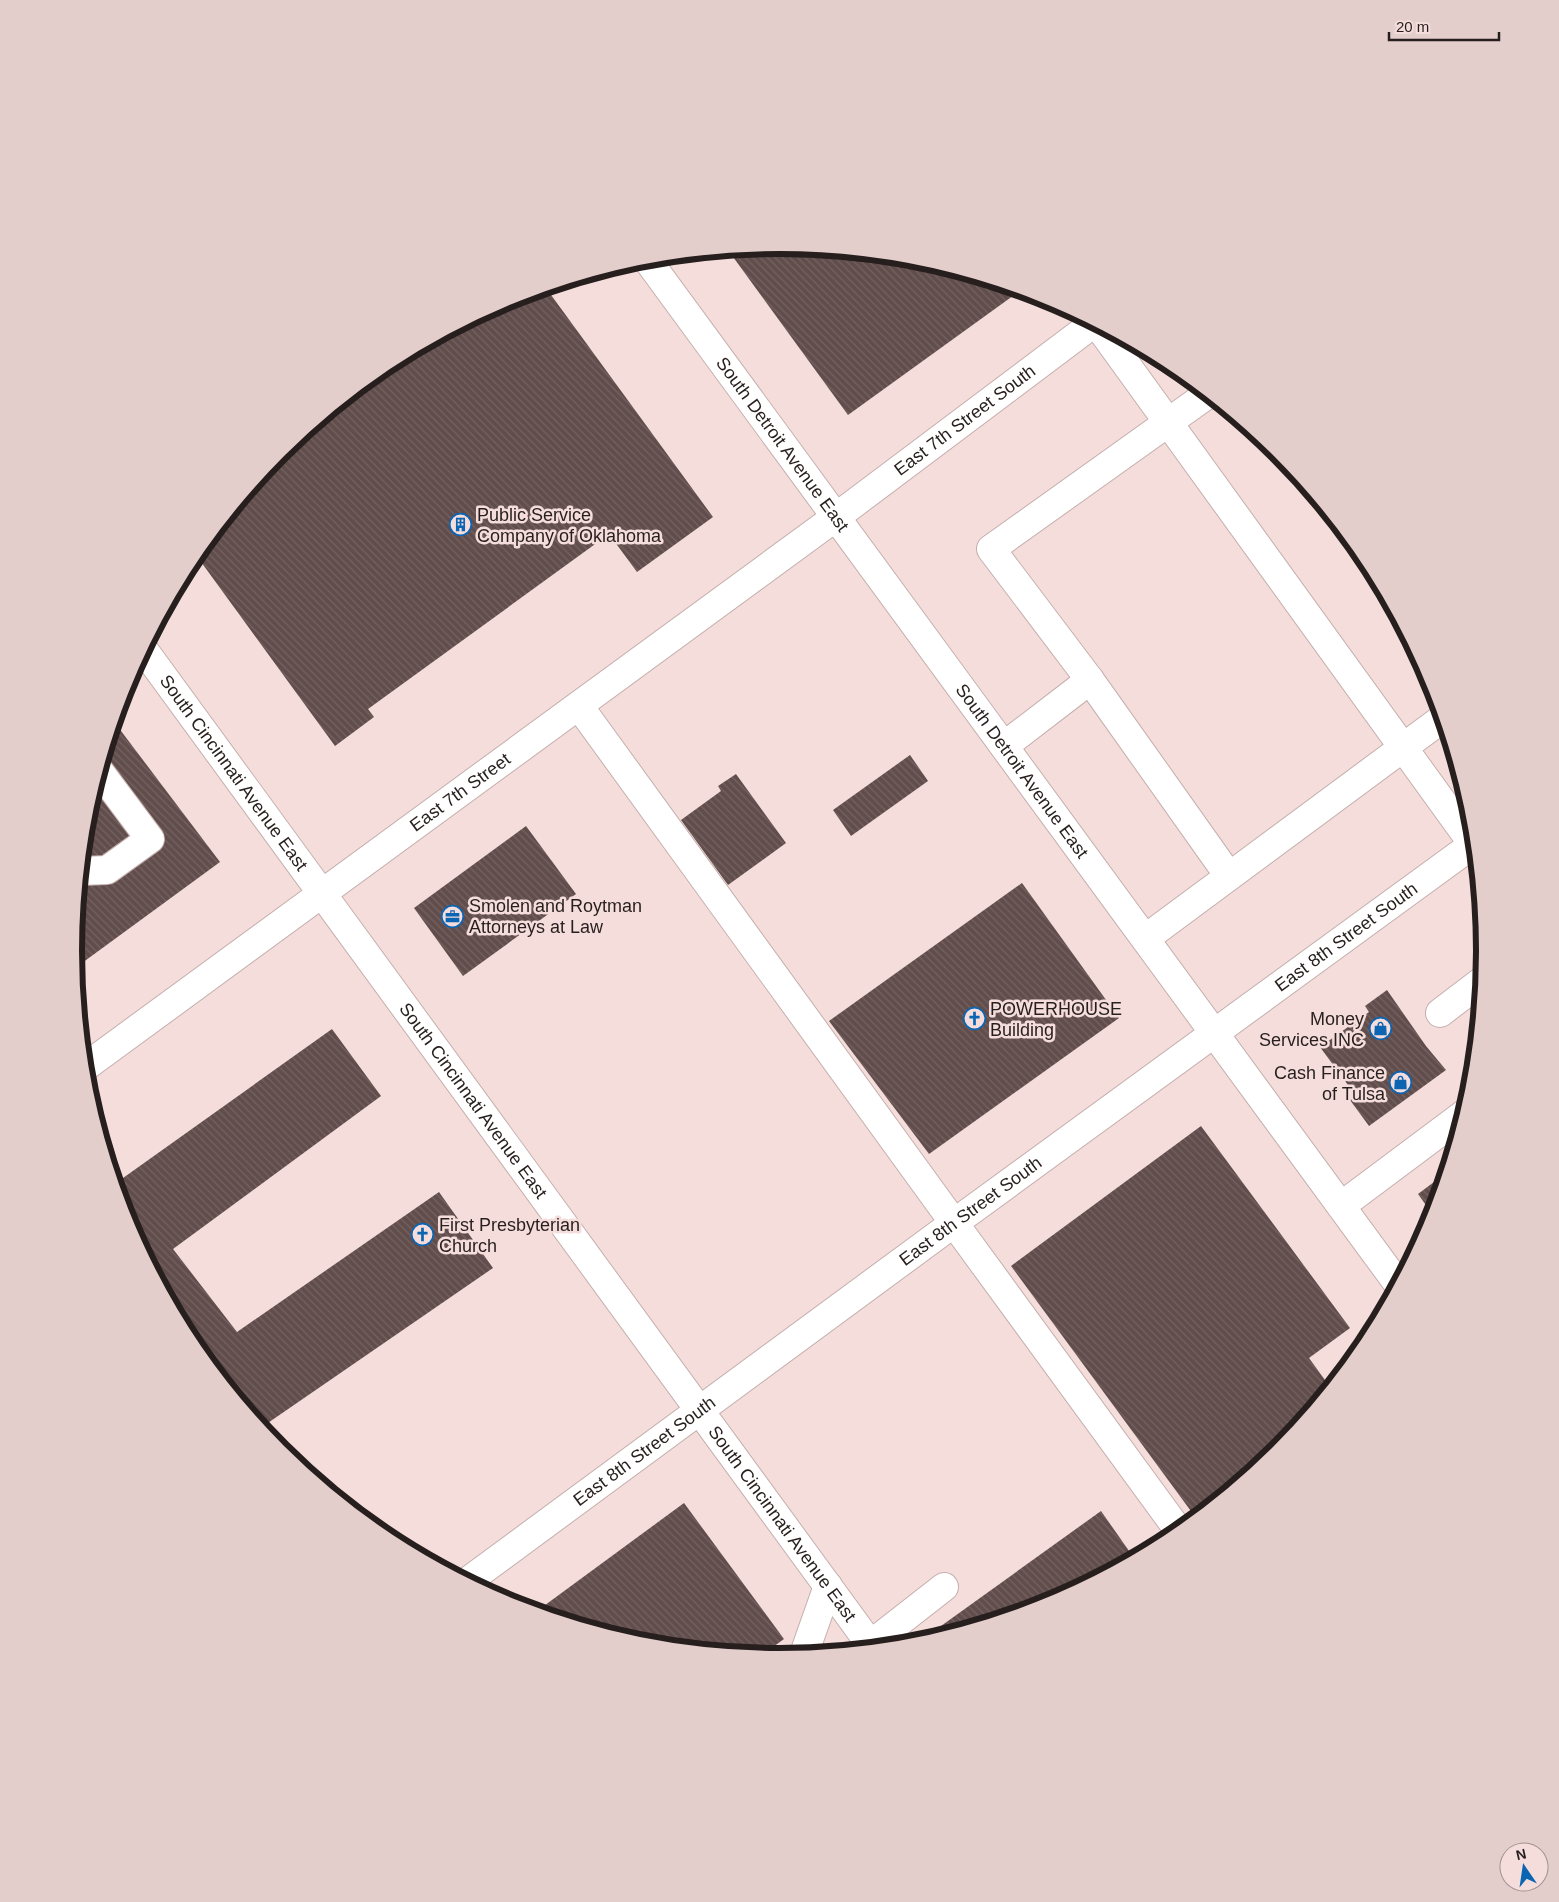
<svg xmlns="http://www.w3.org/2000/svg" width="1559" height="1902" viewBox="0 0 1559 1902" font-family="Helvetica,sans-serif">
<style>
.building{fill:url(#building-back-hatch)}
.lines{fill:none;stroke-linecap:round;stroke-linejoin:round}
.minor-casing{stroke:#c5afad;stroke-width:30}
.major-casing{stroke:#c5afad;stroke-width:30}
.minor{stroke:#fff;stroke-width:28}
.major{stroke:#fff;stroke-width:28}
.labels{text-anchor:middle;stroke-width:5;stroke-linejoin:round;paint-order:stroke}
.street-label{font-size:18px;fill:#271f1e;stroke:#f4dddb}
.poi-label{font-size:18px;fill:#271f1e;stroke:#f4dddb;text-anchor:start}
.rim{fill:none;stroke:#271f1e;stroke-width:6}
</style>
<defs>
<pattern id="building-back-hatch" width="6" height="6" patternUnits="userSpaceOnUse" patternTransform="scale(1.25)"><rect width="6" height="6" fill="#614d4c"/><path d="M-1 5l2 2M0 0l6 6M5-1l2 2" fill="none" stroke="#746362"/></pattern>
</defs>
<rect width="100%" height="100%" fill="#f4dddb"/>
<g class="building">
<polygon points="780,245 917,259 1021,290 848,415 728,250"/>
<polygon points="546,288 713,517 637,572 609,534 368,709 374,717 335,746 196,555 281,452 388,364 510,299"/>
<polygon points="115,723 220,862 82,963 74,951 87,813"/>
<polygon points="910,755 928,781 851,836 833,810"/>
<polygon points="736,774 786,843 728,885 681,820 721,791 718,786"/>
<polygon points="526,826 576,894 463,976 414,908"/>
<polygon points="1022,883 1119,1018 929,1154 829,1021"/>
<polygon points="1387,990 1426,1046 1446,1070 1369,1126 1350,1100 1356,1096 1320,1047 1369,1012 1365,1006"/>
<polygon points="332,1029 381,1096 173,1249 237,1332 439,1192 493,1268 262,1427 193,1343 127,1221 116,1183"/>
<polygon points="1201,1126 1350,1328 1309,1358 1330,1387 1278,1450 1196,1518 1011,1266"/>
<polygon points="1446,1173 1440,1193 1433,1215 1418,1194"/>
<polygon points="684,1503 784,1639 762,1655 642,1643 537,1611"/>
<polygon points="1101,1511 1134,1558 1049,1603 947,1634 941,1626"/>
</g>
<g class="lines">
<defs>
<g id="minor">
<polyline points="1097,324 1475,847"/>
<polyline points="1208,394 991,549 1090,680 1229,876"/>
<polyline points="579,706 954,1223 1179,1531"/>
<polyline points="1004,746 1090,680"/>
<polyline points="82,871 107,870 150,839 100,772"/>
<polyline points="1146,938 1443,718"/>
<polyline points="1440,1013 1482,981"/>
<polyline points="1341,1206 1464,1114"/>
<polyline points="871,1644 944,1587"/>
<polyline points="804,1654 828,1586"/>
</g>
<g id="major">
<path id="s1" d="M 646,258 L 1398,1284"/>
<path id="s2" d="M 144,650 L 873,1648"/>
<path id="s3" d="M 85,1067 L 836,517 L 1094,323"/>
<path id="s4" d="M 468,1581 L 954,1223 L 1475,843"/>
</g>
</defs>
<use href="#minor" class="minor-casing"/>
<use href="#major" class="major-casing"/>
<use href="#minor" class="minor"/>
<use href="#major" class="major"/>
</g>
<defs>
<symbol id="building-ring" viewBox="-11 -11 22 22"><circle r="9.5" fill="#f4dddb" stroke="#0b65b3" stroke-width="1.5"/><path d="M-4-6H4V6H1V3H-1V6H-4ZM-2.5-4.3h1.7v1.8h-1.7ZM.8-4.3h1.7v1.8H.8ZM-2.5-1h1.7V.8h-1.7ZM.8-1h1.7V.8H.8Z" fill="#0b65b3"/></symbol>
<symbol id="office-ring" viewBox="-11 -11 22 22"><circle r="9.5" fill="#f4dddb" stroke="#0b65b3" stroke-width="1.5"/><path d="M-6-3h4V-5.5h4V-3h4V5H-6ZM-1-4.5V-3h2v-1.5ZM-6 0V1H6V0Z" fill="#0b65b3"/></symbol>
<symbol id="church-ring" viewBox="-11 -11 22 22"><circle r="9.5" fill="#f4dddb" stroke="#0b65b3" stroke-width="1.5"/><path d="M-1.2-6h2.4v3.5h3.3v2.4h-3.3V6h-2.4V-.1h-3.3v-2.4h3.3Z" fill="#0b65b3"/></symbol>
<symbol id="shop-ring" viewBox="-11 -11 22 22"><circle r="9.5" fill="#f4dddb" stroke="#0b65b3" stroke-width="1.5"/><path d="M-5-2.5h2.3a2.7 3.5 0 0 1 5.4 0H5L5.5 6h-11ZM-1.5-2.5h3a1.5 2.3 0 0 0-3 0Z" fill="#0b65b3"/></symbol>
</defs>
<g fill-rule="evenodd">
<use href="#building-ring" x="448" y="512" width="25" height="25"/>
<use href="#office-ring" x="440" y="904" width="25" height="25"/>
<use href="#church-ring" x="962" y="1006" width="25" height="25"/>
<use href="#shop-ring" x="1368" y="1016" width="25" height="25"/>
<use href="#shop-ring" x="1388" y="1070" width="25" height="25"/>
<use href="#church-ring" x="410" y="1222" width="25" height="25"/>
</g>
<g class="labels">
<g class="street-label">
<text dy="6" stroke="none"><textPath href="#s3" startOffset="1092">East 7th Street South</textPath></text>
<text dy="6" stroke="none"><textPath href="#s1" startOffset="231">South Detroit Avenue East</textPath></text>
<text dy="6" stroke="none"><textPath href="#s1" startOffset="636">South Detroit Avenue East</textPath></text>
<text dy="6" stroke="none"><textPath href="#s2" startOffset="152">South Cincinnati Avenue East</textPath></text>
<text dy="6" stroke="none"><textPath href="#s3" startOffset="465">East 7th Street</textPath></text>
<text dy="6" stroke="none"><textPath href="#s4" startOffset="1089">East 8th Street South</textPath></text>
<text dy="6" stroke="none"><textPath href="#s2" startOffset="558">South Cincinnati Avenue East</textPath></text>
<text dy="6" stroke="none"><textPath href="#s4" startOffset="624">East 8th Street South</textPath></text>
<text dy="6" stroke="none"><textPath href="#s4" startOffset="219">East 8th Street South</textPath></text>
<text dy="6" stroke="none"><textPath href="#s2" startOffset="1082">South Cincinnati Avenue East</textPath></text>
</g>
<g class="poi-label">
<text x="477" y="521">Public Service<tspan x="477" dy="21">Company of Oklahoma</tspan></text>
<text x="469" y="912">Smolen and Roytman<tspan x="469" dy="21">Attorneys at Law</tspan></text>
<text x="990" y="1015">POWERHOUSE<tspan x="990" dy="21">Building</tspan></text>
<text x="1364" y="1025" text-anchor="end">Money<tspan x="1364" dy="21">Services INC</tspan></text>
<text x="1385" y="1079" text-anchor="end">Cash Finance<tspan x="1385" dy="21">of Tulsa</tspan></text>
<text x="439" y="1231">First Presbyterian<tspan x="439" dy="21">Church</tspan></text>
</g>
</g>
<path d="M0 0H1559V1902H0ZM82 951a697 697 0 1 1 1394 0a697 697 0 1 1-1394 0Z" fill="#e4cecc" fill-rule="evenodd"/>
<path class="rim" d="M82 951a697 697 0 1 1 1394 0a697 697 0 1 1-1394 0Z"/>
<g transform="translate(1524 1867) rotate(347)"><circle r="24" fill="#f4dddb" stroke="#a2918f"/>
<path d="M0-4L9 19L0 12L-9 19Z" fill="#0b65b3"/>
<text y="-8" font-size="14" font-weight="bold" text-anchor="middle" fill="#271f1e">N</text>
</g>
<path d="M1389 32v8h110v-8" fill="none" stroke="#271f1e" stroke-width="2.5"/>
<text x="1396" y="32" font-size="15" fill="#271f1e" stroke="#f4dddb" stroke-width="4" paint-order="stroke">20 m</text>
</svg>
